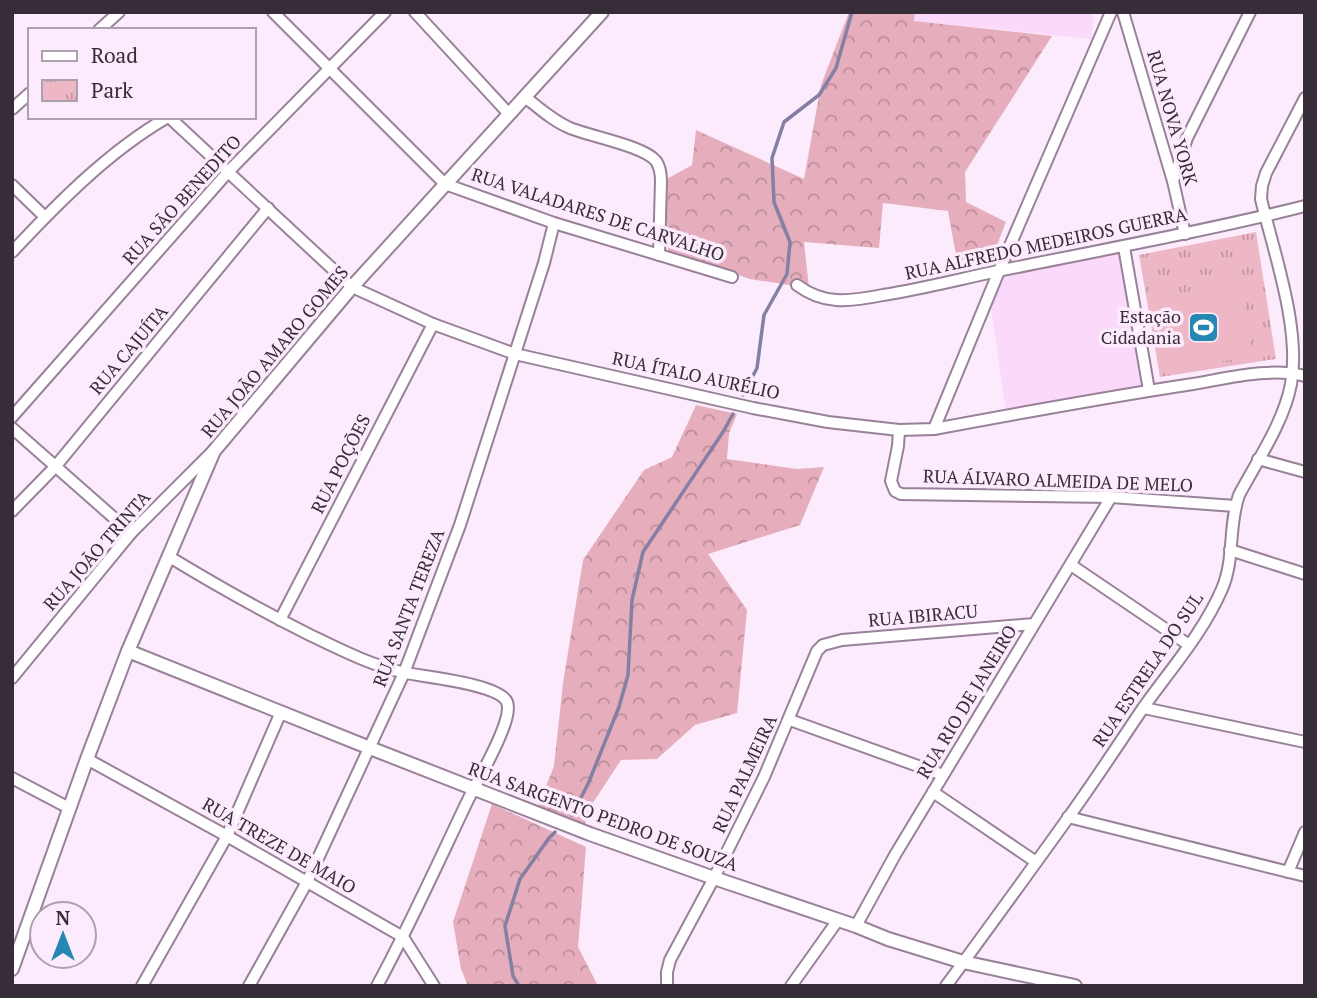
<svg xmlns="http://www.w3.org/2000/svg" width="1317" height="998" viewBox="0 0 1317 998" font-family="'PT Serif',serif">
<style>
.built{fill:#fad9fb}
.forest{fill:url(#forest-crowns)}
.park{fill:url(#park-tufts)}
.garden{fill:#eeb7c5}
.lines{fill:none;stroke-linecap:round;stroke-linejoin:round}
.stream{stroke:#847fa3;stroke-width:3.5}
.minor-casing{stroke:#99819a;stroke-width:14}
.tertiary-casing{stroke:#99819a;stroke-width:16}
.minor{stroke:#fff;stroke-width:10}
.tertiary{stroke:#fff;stroke-width:12}
.labels{text-anchor:middle;stroke-width:7;stroke-linejoin:round;paint-order:stroke}
.street-label{font-size:18px;fill:#372d38;stroke:#fbebfc}
.poi-label{font-size:18px;fill:#372d38;stroke:#fbebfc;text-anchor:end}
</style>
<defs>
<pattern id="forest-crowns" width="20" height="18" patternUnits="userSpaceOnUse" patternTransform="scale(1.75)"><rect width="20" height="18" fill="#e6aebc"/><path d="M2 6a3 3 0 1 1 6 0M12 15a3 3 0 1 1 6 0" fill="none" stroke="#bb8e9a"/></pattern>
<pattern id="park-tufts" width="24" height="20" patternUnits="userSpaceOnUse" patternTransform="scale(1.75)"><rect width="24" height="20" fill="#eeb7c5"/><path d="M3 7l-1-3M5 7V3M7 7l1-3M15 17l-1-3M17 17v-4M19 17l1-3" fill="none" stroke="#c295a1"/></pattern>
</defs>
<rect width="100%" height="100%" fill="#fbebfc"/>
<g class="built">
<polygon points="915,12 1094,12 1091,39 913,21"/>
<polygon points="1119,251 1144,394 1007,420 991,307 1006,274"/>
</g>
<g class="forest">
<polygon points="849,12 915,12 914,21 1052,36 965,172 966,202 1006,222 992,258 957,261 948,211 883,203 879,248 804,242 809,288 750,279 668,251 665,180 692,165 696,130 804,179 821,85"/>
<polygon points="696,405 737,414 729,433 727,459 797,469 824,467 800,525 708,554 747,610 737,713 695,725 657,759 621,760 585,815 586,825 538,807 554,766 563,683 583,560 644,470 672,457"/>
<polygon points="492,804 586,847 578,947 598,986 468,986 461,969 453,922"/>
</g>
<polygon class="park" points="1256,232 1276,359 1160,377 1139,255"/>
<polygon class="garden" points="1240,283 1253,356 1168,371 1154,298"/>
<g class="lines">
<g class="stream">
<polyline points="743,395 757,368 764,315 787,274 790,242 774,202 772,158 784,122 819,95 836,68 852,12"/>
<polyline points="572,815 588,784 619,707 628,675 632,600 643,552 723,432 733,414"/>
<polyline points="519,986 513,976 505,926 520,879 549,838 555,832"/>
</g>
<defs>
<g id="minor">
<polyline points="273,12 445,184 554,223 732,277"/>
<polyline points="415,12 509,114"/>
<polyline points="1123,12 1173,181 1185,234"/>
<polyline points="99,30 119,12"/>
<path d="M 525,97 C 539,108 553,121 570,128 C 589,136 644,146 656,161 C 660,167 661,174 661,181 L 659,255"/>
<polyline points="12,109 30,93"/>
<path d="M 169,117 L 352,287 L 433,324 L 515,354 L 753,408 L 828,422 L 899,430 L 934,429 C 1020,413 1106,397 1193,384 C 1229,378 1269,367 1305,376"/>
<polyline points="1173,181 1187,138 1250,12"/>
<polyline points="12,185 45,217"/>
<polyline points="1124,247 1149,390"/>
<path d="M 12,252 C 59,202 109,151 168,117"/>
<path d="M 797,285 C 809,294 821,299 836,300 C 851,301 868,298 883,295 C 922,289 960,279 998,271 C 1100,250 1203,232 1305,206"/>
<polyline points="12,417 228,172 385,12"/>
<polyline points="12,428 131,533"/>
<polyline points="934,429 999,271 1111,12"/>
<polyline points="899,430 898,446 891,481 895,491 901,494 1111,497 1235,506"/>
<polyline points="1258,459 1305,472"/>
<polyline points="12,511 55,467 268,208"/>
<polyline points="1230,550 1305,574"/>
<path d="M 168,556 C 214,584 260,610 308,634 C 339,649 372,666 406,673 C 426,677 499,684 507,702 C 509,708 507,717 505,723 C 496,751 479,777 466,804 C 437,865 409,927 377,986"/>
<polyline points="1071,565 1189,645"/>
<polyline points="280,620 433,324"/>
<polyline points="12,678 131,533 212,452"/>
<polyline points="1144,708 1305,742"/>
<polyline points="790,720 943,775"/>
<polyline points="87,759 227,836 403,937 434,986"/>
<polyline points="12,778 69,808"/>
<polyline points="933,792 1036,862"/>
<polyline points="1068,817 1305,876"/>
<polyline points="1288,872 1305,832"/>
<polyline points="856,926 895,855 1111,497"/>
<polyline points="142,986 227,836 281,712"/>
<polyline points="249,986 307,882 404,673 460,525 544,263 554,223"/>
<polyline points="667,986 667,972 670,960 714,878 764,777 817,651 823,645 842,640 1034,624"/>
<polyline points="791,986 838,920"/>
<path d="M 946,986 C 987,930 1028,874 1068,818 C 1094,782 1118,745 1143,708 C 1170,670 1203,633 1222,589 C 1235,559 1228,526 1239,495 C 1257,461 1284,422 1291,384 C 1301,329 1274,253 1261,199 L 1262,186 L 1266,173 L 1305,98"/>
</g>
<g id="tertiary">
<polyline points="128,651 370,748 590,834 714,878 856,926 888,939 963,962 1075,986"/>
<polyline points="12,969 87,759 128,651 214,451 352,287 602,12"/>
</g>
</defs>
<use href="#minor" class="minor-casing"/>
<use href="#tertiary" class="tertiary-casing"/>
<use href="#minor" class="minor"/>
<use href="#tertiary" class="tertiary"/>
</g>
<defs>
<symbol id="stadium-square" viewBox="-11 -11 22 22"><rect x="-9" y="-9" width="18" height="18" rx="4" fill="#2688b2" stroke="#fbebfc"/><path d="M0-5a6.5 5 0 1 0 0 10a6.5 5 0 1 0 0-10ZM-3.5-1.8h7v3.6h-7Z" fill="#fff"/></symbol>
</defs>
<g fill-rule="evenodd">
<use href="#stadium-square" x="1186" y="310" width="35" height="35"/>
</g>
<g class="labels">
<g class="street-label">
<text transform="translate(1172 118) rotate(74)" y="6">RUA NOVA YORK</text>
<text transform="translate(182 200) rotate(-48)" y="6">RUA SÃO BENEDITO</text>
<text transform="translate(598 215) rotate(18)" y="6">RUA VALADARES DE CARVALHO</text>
<text transform="translate(1046 244) rotate(-12)" y="6">RUA ALFREDO MEDEIROS GUERRA</text>
<text transform="translate(129 350) rotate(-50)" y="6">RUA CAJUÍTA</text>
<text transform="translate(275 352) rotate(-50)" y="6">RUA JOÃO AMARO GOMES</text>
<text transform="translate(696 376) rotate(12)" y="6">RUA ÍTALO AURÉLIO</text>
<text transform="translate(341 464) rotate(-63)" y="6">RUA POÇÕES</text>
<text transform="translate(1058 481) rotate(2)" y="6">RUA ÁLVARO ALMEIDA DE MELO</text>
<text transform="translate(97 551) rotate(-49)" y="6">RUA JOÃO TRINTA</text>
<text transform="translate(409 608) rotate(-69)" y="6">RUA SANTA TEREZA</text>
<text transform="translate(923 616) rotate(-5)" y="6">RUA IBIRACU</text>
<text transform="translate(1148 670) rotate(-56)" y="6">RUA ESTRELA DO SUL</text>
<text transform="translate(967 702) rotate(-59)" y="6">RUA RIO DE JANEIRO</text>
<text transform="translate(745 774) rotate(-65)" y="6">RUA PALMEIRA</text>
<text transform="translate(603 817) rotate(20)" y="6">RUA SARGENTO PEDRO DE SOUZA</text>
<text transform="translate(279 846) rotate(30)" y="6">RUA TREZE DE MAIO</text>
</g>
<g class="poi-label">
<text x="1181" y="323">Estação<tspan x="1181" dy="21">Cidadania</tspan></text>
</g>
</g>
<rect width="1317" height="998" fill="none" stroke="#372d38" stroke-width="28"/>
<rect x="28" y="28" width="228" height="91" fill="#fbebfc" stroke="#ad9fae" stroke-width="2"/>
<rect x="42" y="51" width="35" height="10" fill="#ffffff" stroke="#ad9fae" stroke-width="2"/>
<text x="91" y="63" font-size="21" fill="#372d38">Road</text>
<rect x="42" y="80" width="35" height="21" fill="url(#park-tufts)" stroke="#ad9fae" stroke-width="2"/>
<text x="91" y="98" font-size="21" fill="#372d38">Park</text>
<g transform="translate(63 935)"><circle r="33" fill="#fbebfc" stroke="#ad9fae" stroke-width="2"/>
<path d="M0-5L12 26L0 18L-12 26Z" fill="#2688b2"/>
<text y="-10" font-size="19" font-weight="bold" text-anchor="middle" fill="#372d38">N</text>
</g>
</svg>
